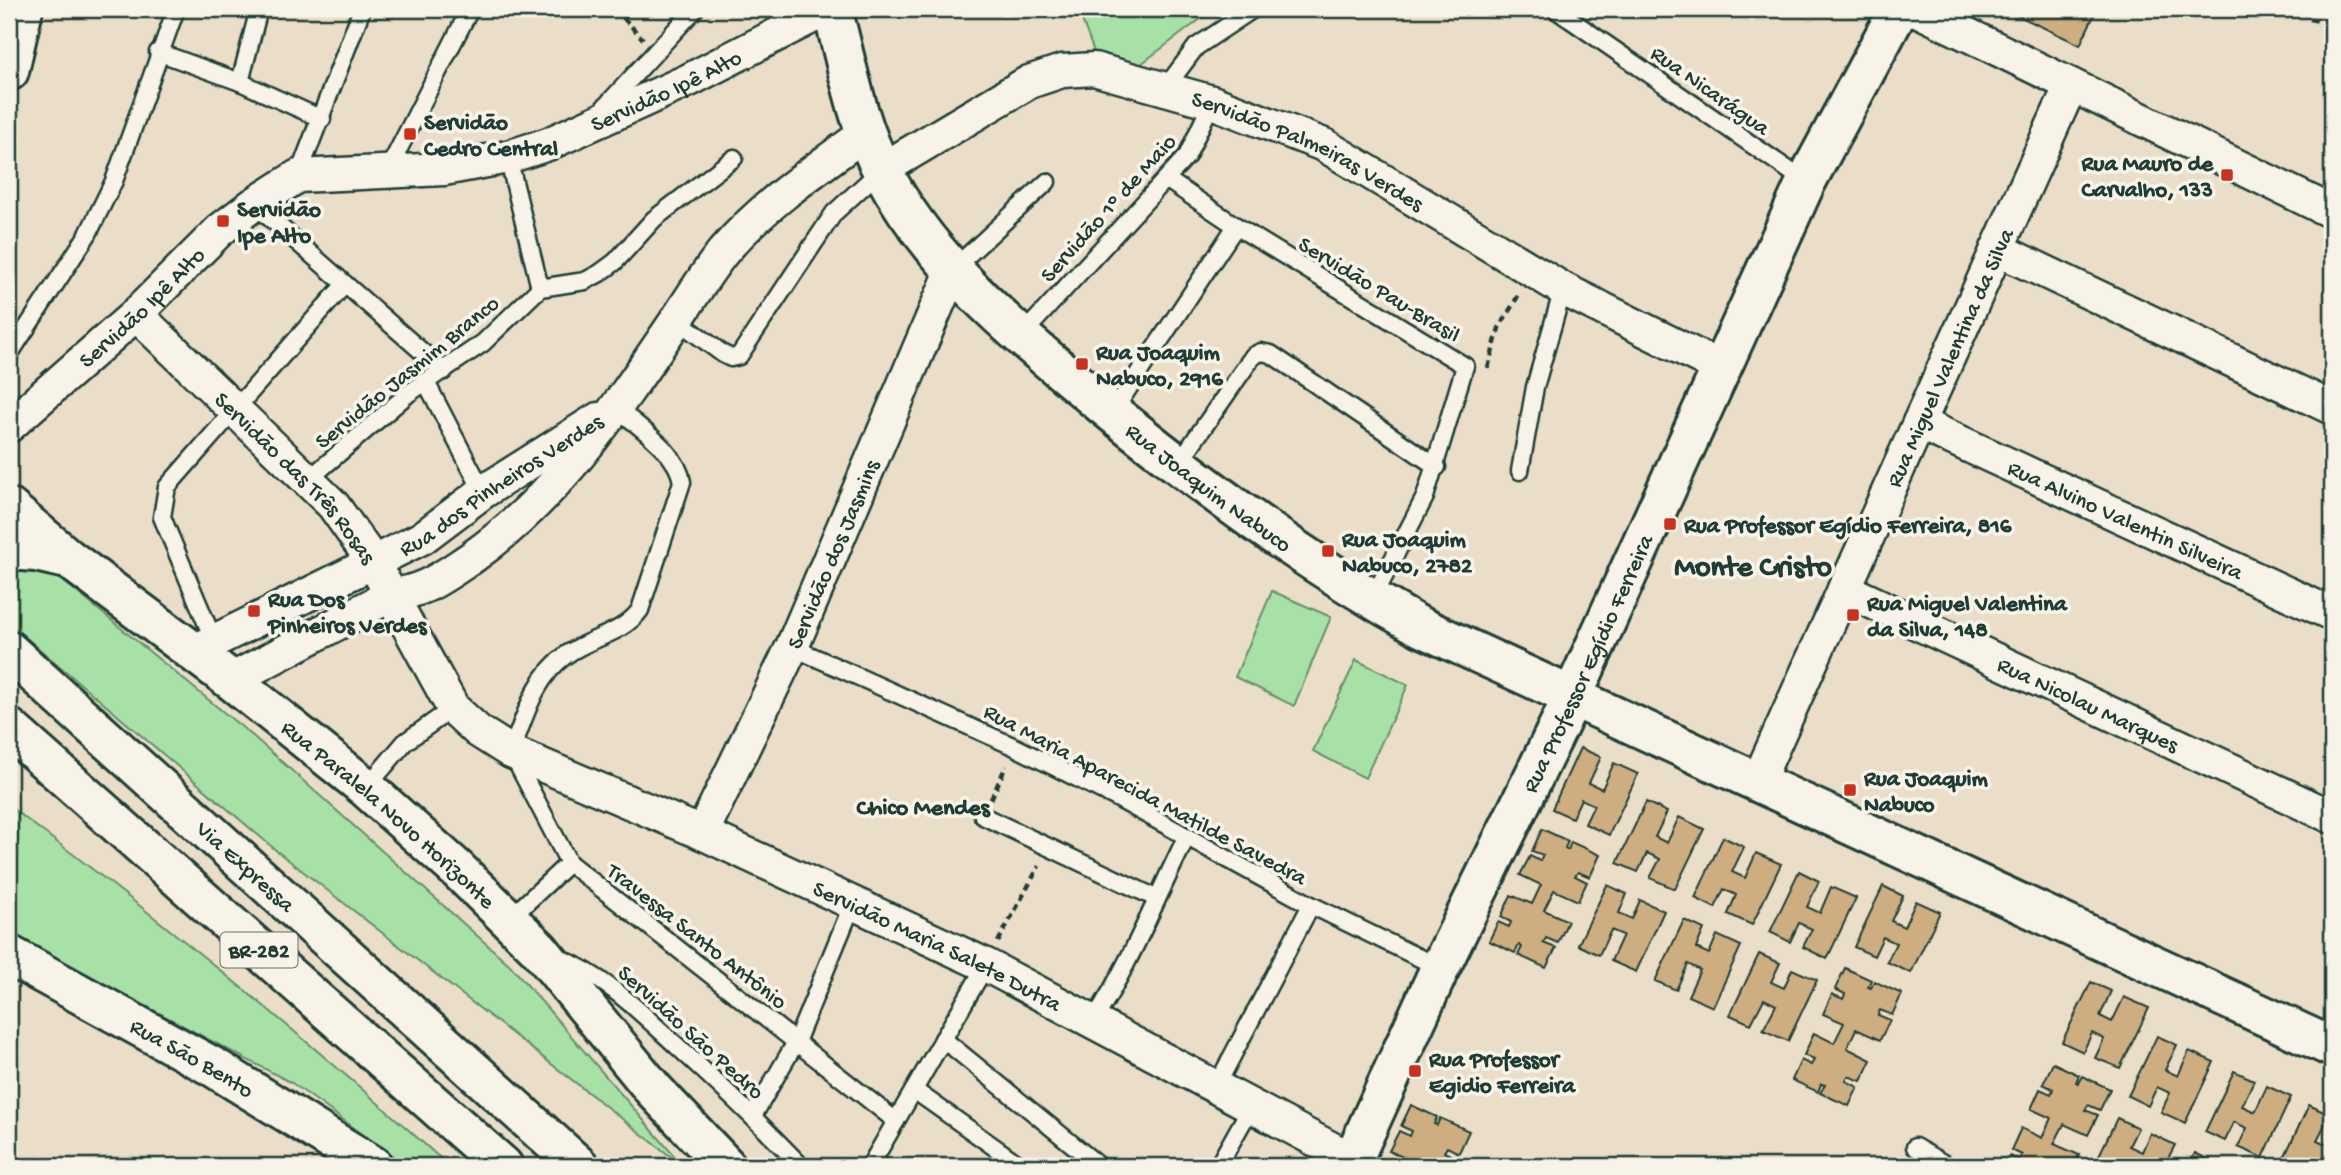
<svg xmlns="http://www.w3.org/2000/svg" width="2341" height="1175" viewBox="0 0 2341 1175" font-family="'Gochi Hand',sans-serif">
<style>
.green{fill:#a8e1a6;stroke:#648f6d;stroke-width:2}
.building{fill:#ceae81;stroke:#1f3d34;stroke-width:2}
.lines{fill:none;stroke-linecap:round;stroke-linejoin:round}
.lane-casing{stroke:#1f3d34;stroke-width:21}
.street-casing{stroke:#1f3d34;stroke-width:37}
.secondary-casing{stroke:#1f3d34;stroke-width:44}
.primary-casing{stroke:#1f3d34;stroke-width:44}
.highway-casing{stroke:#1f3d34;stroke-width:44}
.path{stroke:#1f3d34;stroke-width:4.5;stroke-dasharray:7 5;stroke-linecap:butt}
.lane{stroke:#f7f3e8;stroke-width:16}
.street{stroke:#f7f3e8;stroke-width:32}
.secondary{stroke:#f7f3e8;stroke-width:38}
.primary{stroke:#f7f3e8;stroke-width:38}
.highway{stroke:#f7f3e8;stroke-width:38}
.poi-dot{fill:#c8321e;stroke:#f7f3e8;stroke-width:2.5}
.labels{text-anchor:middle;stroke-width:7;stroke-linejoin:round;paint-order:stroke}
.shield{fill:#f7f3e8;stroke:#60746a;stroke-width:2}
.shield-label{font-size:21px;font-weight:bold;fill:#1f3d34}
.street-label{font-size:23px;fill:#1f3d34;stroke:#f7f3e8}
.poi-label{font-size:23px;font-weight:bold;fill:#1f3d34;stroke:#f7f3e8;text-anchor:start}
.neighbourhood-label{font-size:24px;font-weight:bold;fill:#1f3d34;stroke:#f7f3e8}
.district-label{font-size:30px;font-weight:bold;fill:#1f3d34;stroke:#f7f3e8}
</style>
<rect width="100%" height="100%" fill="#ebdec9"/>
<filter id="ink" filterUnits="userSpaceOnUse"><feTurbulence type="fractalNoise" baseFrequency=".0143" numOctaves="2"/><feDisplacementMap in="SourceGraphic" scale="14" xChannelSelector="R" yChannelSelector="G"/><feConvolveMatrix kernelMatrix="1 2 1 2 8 2 1 2 1" color-interpolation-filters="sRGB"/></filter>
<g filter="url(#ink)">
<g class="green">
<polygon points="1078,9 1214,9 1133,70 1097,60"/>
<polygon points="17,569 51,571 254,737 510,965 683,1166 278,852 9,623 9,572"/>
<polygon points="1272,591 1331,617 1294,706 1235,677"/>
<polygon points="1356,660 1408,685 1365,778 1313,751"/>
<path d="M 9,806 C 161,919 308,1039 449,1166 L 407,1166 L 292,1083 L 25,943 L 9,930 Z"/>
</g>
<g class="building">
<polygon points="2004,9 2097,9 2080,45"/>
<polygon points="1580,748 1601,757 1589,783 1602,789 1614,763 1638,774 1609,835 1585,824 1594,805 1581,799 1572,818 1552,809"/>
<polygon points="1646,802 1667,812 1655,837 1667,843 1679,817 1704,829 1675,889 1650,878 1660,859 1647,853 1638,872 1617,863"/>
<polygon points="1542,829 1568,841 1565,848 1568,850 1571,842 1600,855 1590,877 1578,872 1575,876 1587,882 1578,901 1554,890 1544,910 1568,921 1558,943 1546,938 1543,943 1556,948 1546,968 1518,955 1522,947 1519,945 1515,953 1489,941 1498,922 1509,927 1511,922 1501,917 1511,895 1532,904 1541,885 1520,875 1530,856 1540,861 1543,855 1532,851"/>
<polygon points="1723,837 1744,847 1732,872 1745,878 1756,853 1781,864 1752,925 1728,914 1736,895 1724,889 1715,908 1695,898"/>
<polygon points="1799,871 1819,881 1807,907 1820,913 1831,887 1856,898 1827,959 1803,947 1812,929 1799,923 1790,942 1770,932"/>
<polygon points="1607,885 1627,894 1619,913 1632,919 1640,900 1664,911 1636,972 1611,961 1623,935 1611,930 1599,955 1578,945"/>
<polygon points="1883,886 1903,896 1891,921 1904,927 1916,901 1940,912 1911,973 1887,962 1896,943 1883,937 1874,956 1854,947"/>
<polygon points="1684,920 1704,929 1696,948 1709,954 1717,935 1741,946 1713,1007 1688,996 1700,970 1688,964 1676,990 1655,981"/>
<polygon points="1759,954 1780,963 1771,982 1784,988 1792,969 1817,980 1788,1041 1763,1030 1776,1005 1764,999 1751,1024 1730,1015"/>
<polygon points="1845,968 1871,980 1868,987 1871,988 1874,981 1902,994 1892,1015 1880,1010 1878,1015 1890,1020 1880,1040 1856,1029 1847,1048 1871,1060 1861,1081 1848,1076 1846,1081 1858,1087 1849,1106 1820,1093 1825,1085 1821,1084 1818,1092 1792,1080 1801,1060 1811,1065 1814,1060 1804,1055 1814,1033 1834,1043 1844,1023 1823,1014 1832,994 1843,999 1845,994 1835,989"/>
<polygon points="2091,982 2111,991 2100,1016 2112,1022 2124,997 2149,1008 2120,1068 2095,1058 2104,1039 2092,1033 2083,1052 2062,1042"/>
<polygon points="2157,1036 2177,1045 2165,1070 2178,1076 2189,1051 2214,1062 2185,1123 2161,1112 2170,1093 2157,1087 2148,1106 2128,1096"/>
<polygon points="2053,1063 2079,1075 2076,1082 2078,1083 2082,1076 2110,1089 2100,1110 2088,1105 2085,1110 2098,1115 2088,1135 2064,1124 2054,1144 2079,1155 2073,1166 2004,1166 2009,1156 2019,1160 2022,1155 2011,1150 2021,1128 2042,1138 2051,1118 2031,1109 2040,1089 2051,1094 2053,1089 2043,1084"/>
<polygon points="2234,1071 2254,1080 2242,1106 2255,1112 2267,1086 2291,1097 2263,1158 2238,1147 2247,1128 2234,1122 2225,1141 2205,1132"/>
<polygon points="1411,1105 1437,1117 1434,1124 1437,1125 1440,1118 1469,1131 1459,1153 1447,1147 1444,1152 1456,1158 1452,1166 1407,1166 1410,1160 1389,1151 1399,1131 1410,1136 1412,1131 1401,1126"/>
<polygon points="2309,1105 2330,1115 2317,1140 2330,1146 2332,1141 2332,1166 2320,1166 2322,1162 2310,1156 2305,1166 2280,1166"/>
<polygon points="2117,1118 2138,1128 2129,1146 2142,1152 2150,1133 2175,1145 2164,1166 2128,1166 2122,1163 2120,1166 2094,1166"/>
<polygon points="2195,1153 2215,1163 2213,1166 2188,1166"/>
</g>
<g class="lines">
<defs>
<g id="lane">
<polyline points="1555,9 1806,182"/>
<polyline points="158,52 240,82 322,119"/>
<polyline points="240,82 259,9"/>
<polyline points="1166,87 1196,47 1253,9"/>
<polyline points="602,110 695,9"/>
<polyline points="508,157 540,288"/>
<polyline points="387,172 470,9"/>
<polyline points="298,176 362,9"/>
<polyline points="1166,179 1236,226 1465,366 1425,497 1372,600"/>
<polyline points="254,204 444,371"/>
<polyline points="953,269 1047,182"/>
<polyline points="677,320 723,354 731,358 739,356 834,213 881,170"/>
<polyline points="1022,335 1187,156 1212,102"/>
<polyline points="9,355 88,234 114,181 176,9"/>
<polyline points="426,382 483,492"/>
<path d="M 617,408 C 639,428 678,452 682,482 L 640,610 C 622,635 590,637 566,655 C 534,678 525,717 511,752 L 569,863 L 896,1121"/>
<polyline points="1112,413 1236,226"/>
<polyline points="1178,464 1253,356 1261,352 1271,354 1437,467"/>
<polyline points="1520,471 1535,387 1563,289"/>
<polyline points="309,479 409,393 483,343 540,288 585,281 600,273 615,262 654,219 734,158"/>
<polyline points="216,646 162,517 167,487 345,284"/>
<polyline points="792,647 1015,747 1113,796 1311,905 1440,968"/>
<polyline points="366,788 405,742 453,708"/>
<polyline points="983,816 1156,898"/>
<polyline points="509,919 569,863"/>
<path d="M 557,957 C 605,976 640,1012 677,1046 C 720,1085 761,1124 801,1166"/>
<path d="M 1093,1021 C 1131,963 1156,898 1187,836"/>
<polyline points="943,1039 1099,1166"/>
<polyline points="1216,1087 1311,905"/>
<polyline points="914,1090 1021,1166"/>
<polyline points="753,1116 796,1042 853,903"/>
<polyline points="1915,1147 1948,1166"/>
<polyline points="870,1166 986,965"/>
<polyline points="1218,1166 1251,1107"/>
</g>
<g id="street">
<polyline points="1915,9 2332,212"/>
<path id="s1" d="M 881,170 L 1029,82 L 1062,71 L 1094,69 L 1212,102 L 1324,145 L 1563,289 L 1721,368"/>
<polyline points="1997,249 2332,408"/>
<path id="s2" d="M 136,314 L 333,505 L 372,560 L 453,708 L 478,731 L 511,752 L 702,833 L 986,965 L 1353,1160"/>
<path id="s3" d="M 1919,423 L 2332,614"/>
<path id="s4" d="M 9,426 L 136,314 L 220,230 L 254,204 L 298,176 L 444,169 L 508,157 L 548,144 L 689,80 L 827,9"/>
<path id="s5" d="M 1844,589 L 2332,817"/>
<path id="s6" d="M 192,652 L 422,538 L 483,492 L 598,419"/>
<path d="M 231,680 L 391,595 C 424,592 444,576 471,558 C 555,499 612,415 669,331 C 687,305 703,277 723,252 C 763,205 816,169 866,133"/>
<path id="s7" d="M 1757,783 L 2071,85"/>
<path id="s8" d="M 702,833 L 792,647 L 953,269"/>
</g>
<g id="secondary">
<path id="s9" d="M 832,9 C 847,62 856,121 882,170 C 929,262 1015,332 1093,397 C 1197,482 1304,562 1421,627 L 2332,1047"/>
<path id="s10" d="M 1350,1166 L 1440,968 L 1561,721 L 1806,182 L 1899,9"/>
</g>
<g id="primary">
<polyline points="9,71 23,9"/>
<path id="s11" d="M 9,508 L 69,559 L 231,680 L 366,788 L 458,870 L 539,949 L 653,1089 L 726,1166"/>
<polyline points="9,550 36,552 67,559"/>
<path id="s12" d="M 9,955 L 215,1068 L 373,1166"/>
</g>
<g id="highway">
<path id="s13" d="M 9,651 L 579,1166"/>
<polyline points="9,728 503,1166"/>
</g>
</defs>
<use href="#lane" class="lane-casing"/>
<use href="#street" class="street-casing"/>
<use href="#secondary" class="secondary-casing"/>
<use href="#primary" class="primary-casing"/>
<use href="#highway" class="highway-casing"/>
<g class="path">
<polyline points="615,9 643,39"/>
<polyline points="2310,19 2332,24"/>
<polyline points="1488,368 1499,328 1518,296"/>
<polyline points="991,799 1006,766"/>
<polyline points="998,942 1039,866"/>
</g>
<use href="#lane" class="lane"/>
<use href="#street" class="street"/>
<use href="#secondary" class="secondary"/>
<use href="#primary" class="primary"/>
<use href="#highway" class="highway"/>
</g>
</g>
<g class="poi-dot">
<rect x="403" y="127" width="14" height="14" rx="3.5"/>
<rect x="2220" y="168" width="14" height="14" rx="3.5"/>
<rect x="216" y="214" width="14" height="14" rx="3.5"/>
<rect x="1075" y="357" width="14" height="14" rx="3.5"/>
<rect x="1663" y="517" width="14" height="14" rx="3.5"/>
<rect x="1321" y="544" width="14" height="14" rx="3.5"/>
<rect x="247" y="604" width="14" height="14" rx="3.5"/>
<rect x="1846" y="608" width="14" height="14" rx="3.5"/>
<rect x="1843" y="783" width="14" height="14" rx="3.5"/>
<rect x="1408" y="1064" width="14" height="14" rx="3.5"/>
</g>
<g class="labels">
<rect class="shield" x="220.5" y="932.5" width="77" height="35" rx="5"/>
<g class="shield-label">
<text x="259" y="957">BR-282</text>
</g>
<g class="street-label">
<text dy="8" stroke="none"><textPath href="#s4" startOffset="766">Servidão Ipê Alto</textPath></text>
<text transform="translate(1711 89) rotate(35)" y="8">Rua Nicarágua</text>
<text dy="8" stroke="none"><textPath href="#s1" startOffset="469">Servidão Palmeiras Verdes</textPath></text>
<text transform="translate(1107 207) rotate(-48)" y="8">Servidão 1º de Maio</text>
<text transform="translate(1380 288) rotate(31)" y="8">Servidão Pau-Brasil</text>
<text dy="8" stroke="none"><textPath href="#s4" startOffset="178">Servidão Ipê Alto</textPath></text>
<text dy="8" stroke="none"><textPath href="#s7" startOffset="467">Rua Miguel Valentina da Silva</textPath></text>
<text transform="translate(406 371) rotate(-39)" y="8">Servidão Jasmim Branco</text>
<text dy="8" stroke="none"><textPath href="#s2" startOffset="229">Servidão das Três Rosas</textPath></text>
<text dy="8" stroke="none"><textPath href="#s6" startOffset="352">Rua dos Pinheiros Verdes</textPath></text>
<text dy="8" stroke="none"><textPath href="#s9" startOffset="628">Rua Joaquim Nabuco</textPath></text>
<text dy="8" stroke="none"><textPath href="#s3" startOffset="228">Rua Alvino Valentin Silveira</textPath></text>
<text dy="8" stroke="none"><textPath href="#s8" startOffset="308">Servidão dos Jasmins</textPath></text>
<text dy="8" stroke="none"><textPath href="#s10" startOffset="556">Rua Professor Egídio Ferreira</textPath></text>
<text dy="8" stroke="none"><textPath href="#s5" startOffset="270">Rua Nicolau Marques</textPath></text>
<text transform="translate(1146 793) rotate(28)" y="8">Rua Maria Aparecida Matilde Savedra</text>
<text dy="8" stroke="none"><textPath href="#s11" startOffset="488">Rua Paralela Novo Horizonte</textPath></text>
<text dy="8" stroke="none"><textPath href="#s13" startOffset="320">Via Expressa</textPath></text>
<text transform="translate(698 935) rotate(38)" y="8">Travessa Santo Antônio</text>
<text dy="8" stroke="none"><textPath href="#s2" startOffset="1052">Servidão Maria Salete Dutra</textPath></text>
<text transform="translate(692 1031) rotate(42)" y="8">Servidão São Pedro</text>
<text dy="8" stroke="none"><textPath href="#s12" startOffset="210">Rua São Bento</textPath></text>
</g>
<g class="poi-label">
<text x="424" y="129">Servidão<tspan x="424" dy="26">Cedro Central</tspan></text>
<text x="2213" y="170" text-anchor="end">Rua Mauro de<tspan x="2213" dy="26">Carvalho, 133</tspan></text>
<text x="237" y="216">Servidão<tspan x="237" dy="26">Ipe Alto</tspan></text>
<text x="1096" y="359">Rua Joaquim<tspan x="1096" dy="26">Nabuco, 2916</tspan></text>
<text x="1684" y="532">Rua Professor Egídio Ferreira, 816</text>
<text x="1342" y="546">Rua Joaquim<tspan x="1342" dy="26">Nabuco, 2782</tspan></text>
<text x="268" y="606">Rua Dos<tspan x="268" dy="26">Pinheiros Verdes</tspan></text>
<text x="1867" y="610">Rua Miguel Valentina<tspan x="1867" dy="26">da Silva, 148</tspan></text>
<text x="1864" y="785">Rua Joaquim<tspan x="1864" dy="26">Nabuco</tspan></text>
<text x="1429" y="1066">Rua Professor<tspan x="1429" dy="26">Egidio Ferreira</tspan></text>
</g>
<g class="neighbourhood-label">
<text x="923" y="814">Chico Mendes</text>
</g>
<g class="district-label">
<text x="1753" y="575">Monte Cristo</text>
</g>
</g>
<rect width="2341" height="1175" fill="none" stroke="#f7f3e8" stroke-width="35"/>
<rect x="18" y="18" width="2306" height="1140" fill="none" stroke="#1f3d34" stroke-width="2.5" filter="url(#ink)"/>
</svg>
